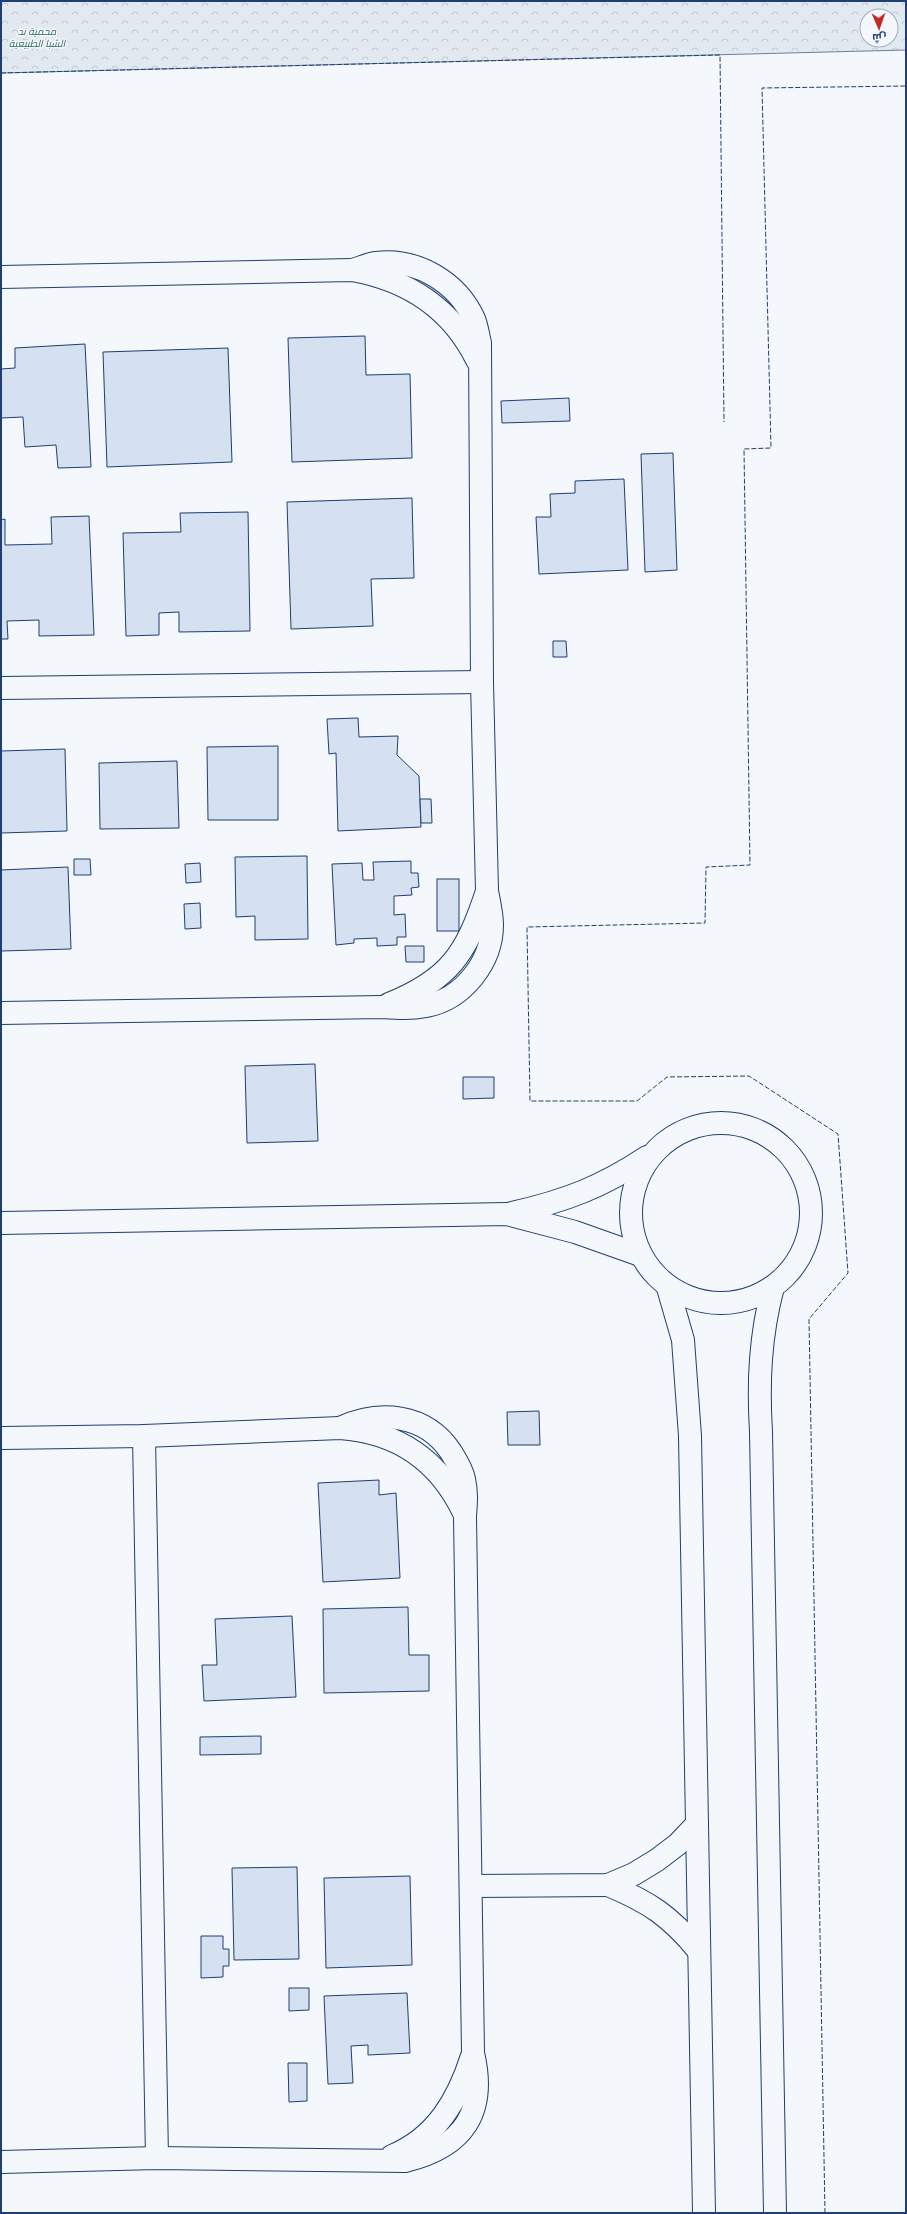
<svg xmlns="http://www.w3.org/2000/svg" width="907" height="2214" viewBox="0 0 907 2214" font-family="'Times New Roman',Cairo,serif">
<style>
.park{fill:url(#park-crowns);stroke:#687fa3;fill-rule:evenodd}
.building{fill:#d5e0f0;stroke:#1d3f73}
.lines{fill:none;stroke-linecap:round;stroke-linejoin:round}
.minor-casing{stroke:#1d3f73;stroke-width:24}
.minor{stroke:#f4f7fb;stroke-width:22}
.fence{stroke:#1d3f73;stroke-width:1;stroke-dasharray:5 2;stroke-linecap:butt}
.labels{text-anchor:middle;stroke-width:3;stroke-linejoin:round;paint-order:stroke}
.park-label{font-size:10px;font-style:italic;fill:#2c6c60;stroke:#f4f7fb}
</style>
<defs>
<pattern id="park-crowns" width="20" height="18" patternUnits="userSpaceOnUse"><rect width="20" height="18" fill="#e3e9f0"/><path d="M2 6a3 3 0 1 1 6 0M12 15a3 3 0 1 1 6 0" fill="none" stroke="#c2c9d1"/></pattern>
</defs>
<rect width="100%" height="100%" fill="#f4f7fb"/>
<path class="park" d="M 1,1 L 906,1 L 906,50 L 1,73 ZM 867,16 L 891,16 L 891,40 L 867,40 Z"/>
<g class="building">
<polygon points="365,336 366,375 410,374 412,458 292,462 288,338"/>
<polygon points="85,344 91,467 58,468 56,445 25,447 23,417 1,418 1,369 15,368 15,348"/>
<polygon points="228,348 232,462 107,467 103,352"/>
<polygon points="569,398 570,421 502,423 501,401"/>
<polygon points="673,453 677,570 645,572 641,454"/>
<polygon points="624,479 628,570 539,574 536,517 551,517 550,494 575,493 575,481"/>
<polygon points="412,498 414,578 371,579 373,626 291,629 287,502"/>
<polygon points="248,512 250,631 179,632 179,612 159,613 159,635 126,636 123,533 181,532 180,513"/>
<polygon points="89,516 94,635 39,636 39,620 7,621 8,639 1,639 1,520 5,519 5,545 52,544 51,517"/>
<polygon points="553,641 566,641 567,657 553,657"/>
<polygon points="358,718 359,737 398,736 397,755 419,776 421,827 338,831 336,753 329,754 327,719"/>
<polygon points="278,746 278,820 208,820 207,747"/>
<polygon points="65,749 67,831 1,833 1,751"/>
<polygon points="177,761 179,828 100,829 99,763"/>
<polygon points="420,799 431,799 432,823 421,823"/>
<polygon points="307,856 308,939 255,940 255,916 236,917 235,857"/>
<polygon points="74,859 90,859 91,875 74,875"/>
<polygon points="411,861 411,873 418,873 419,887 411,888 412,895 394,896 394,915 405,914 406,937 397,937 397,945 377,946 377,938 354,939 354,943 336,945 332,864 362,863 363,880 374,880 373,862"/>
<polygon points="200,863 201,882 186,883 185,864"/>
<polygon points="68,867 71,949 1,951 1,870"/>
<rect x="437" y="879" width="22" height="52"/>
<polygon points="200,903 201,928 185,929 184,904"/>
<polygon points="405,946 424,946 424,962 406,962"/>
<polygon points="315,1064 318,1141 247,1143 245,1066"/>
<polygon points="463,1077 494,1077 494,1098 463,1099"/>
<polygon points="539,1411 540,1445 508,1445 507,1412"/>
<polygon points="379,1480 379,1495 396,1493 400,1578 323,1582 318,1483"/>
<polygon points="408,1607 409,1655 429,1655 429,1691 324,1693 323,1609"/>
<polygon points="292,1616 296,1697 204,1701 202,1665 217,1665 215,1619"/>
<polygon points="261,1736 261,1754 200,1755 200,1737"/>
<polygon points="297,1867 299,1959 234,1960 232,1868"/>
<polygon points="410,1876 412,1965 326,1968 324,1878"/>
<polygon points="201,1936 223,1936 223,1949 229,1949 229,1966 223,1966 223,1977 201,1978"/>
<polygon points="289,1988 309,1988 309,2010 289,2011"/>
<polygon points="407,1993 410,2053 368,2055 368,2045 351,2046 353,2083 328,2084 324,1996"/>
<polygon points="288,2063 307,2063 307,2101 289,2102"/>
</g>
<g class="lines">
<defs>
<g id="minor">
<path d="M 1,277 L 352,270 C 408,280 452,309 477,360"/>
<polyline points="1,688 482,682"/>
<path d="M 389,1004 C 449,980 466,954 486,894"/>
<path d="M 1,1013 L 383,1007 C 397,1008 411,1009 426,1006 C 463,999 492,962 492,925 C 492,913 489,902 487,891 L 482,682 L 480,343 C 478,335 477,326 474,319 C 457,282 417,258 376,263 C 368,264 360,268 352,270"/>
<circle cx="721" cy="1213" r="90"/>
<path d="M 512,1213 C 565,1201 602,1187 647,1157"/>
<polyline points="1,1223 507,1214 575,1232 640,1255"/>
<path d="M 773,1287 C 760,1336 758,1382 761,1432 L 775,2213"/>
<polyline points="668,1288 683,1340 690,1436 704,2213"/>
<polyline points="144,1436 157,2158"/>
<path d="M 1,1438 L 144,1436 L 340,1428 C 398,1432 439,1460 464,1513"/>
<path d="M 608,1885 C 649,1902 670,1916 698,1950"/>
<polyline points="471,1886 608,1885 634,1874 657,1860 678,1844 697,1824"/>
<path d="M 392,2156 C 436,2138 458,2100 472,2056"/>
<path d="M 1,2162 L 157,2158 L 405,2161 C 464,2147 487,2112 473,2053 L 465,1516 C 466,1503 467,1492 464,1479 C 462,1469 456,1460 451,1452 C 425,1413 379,1410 340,1428"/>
</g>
</defs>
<use href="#minor" class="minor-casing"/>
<use href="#minor" class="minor"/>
<g class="fence">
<polyline points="1,73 720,55 724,422"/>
<polyline points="825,2213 809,1319 848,1273 838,1134 749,1076 667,1077 637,1101 530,1101 527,927 705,923 706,867 750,865 744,449 771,448 762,88 906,86"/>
</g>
</g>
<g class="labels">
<g class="park-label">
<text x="37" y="35">محمية ند<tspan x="37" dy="12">الشبا الطبيعية</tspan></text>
</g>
</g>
<rect width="907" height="2214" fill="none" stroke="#1d3f73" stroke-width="4"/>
<g transform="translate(879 28) rotate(178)"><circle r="19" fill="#f4f7fb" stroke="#9eadc5"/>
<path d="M0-3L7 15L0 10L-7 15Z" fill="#c62828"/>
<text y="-6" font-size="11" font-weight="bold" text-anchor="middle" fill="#1d3f73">ش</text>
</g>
</svg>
